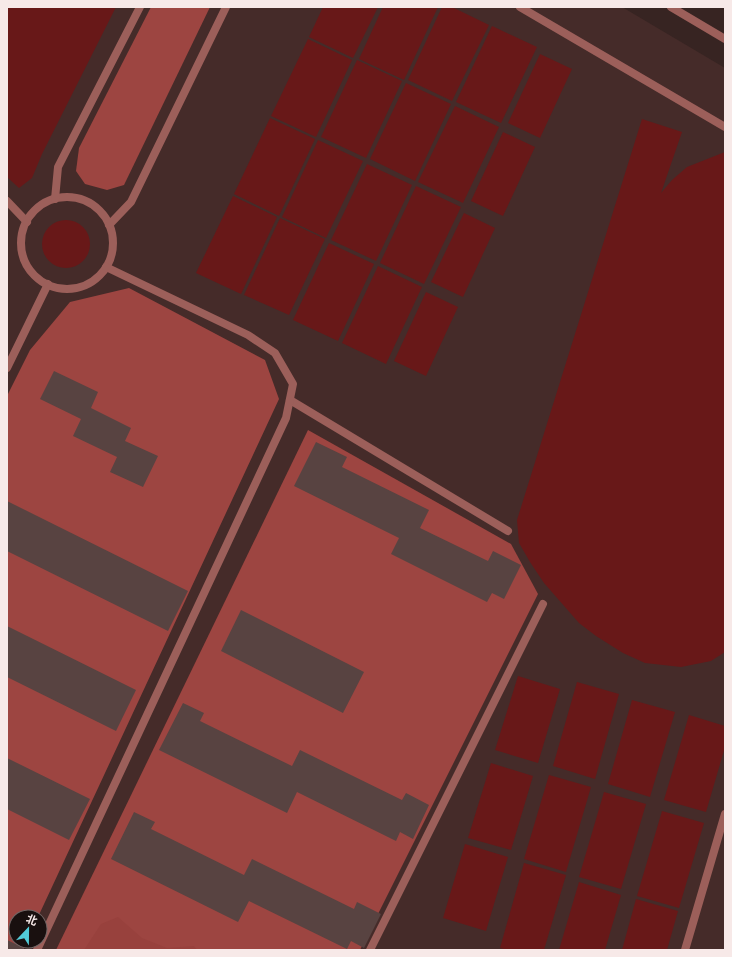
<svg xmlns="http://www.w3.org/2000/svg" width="732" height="957" viewBox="0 0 732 957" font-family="Mulish,'Noto Sans SC',sans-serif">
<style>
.built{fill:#452b29;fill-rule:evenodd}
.green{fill:#681818}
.forest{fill:#9d4541}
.water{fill:#98413d}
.building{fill:#584341}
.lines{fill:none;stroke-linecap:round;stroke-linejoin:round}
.lane{stroke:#9c5f5a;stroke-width:8}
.street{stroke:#9c5f5a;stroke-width:8}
</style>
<rect width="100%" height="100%" fill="#372422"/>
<path class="built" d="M 7,7 L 622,7 L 725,68 L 725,946 L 724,950 L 7,950 ZM 16,917 L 40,917 L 40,941 L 16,941 Z"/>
<g class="green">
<polygon points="7,7 116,7 42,154 32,178 19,188 7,177"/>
<polygon points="323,7 378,7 353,58 309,37"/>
<polygon points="383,7 438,7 404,80 359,59"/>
<polygon points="442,7 452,7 489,25 452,101 408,80"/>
<polygon points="492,26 537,47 501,123 456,102"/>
<polygon points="308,39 352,60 316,137 271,116"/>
<polygon points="540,54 572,69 540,138 508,123"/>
<polygon points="357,60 402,81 366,158 321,137"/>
<polygon points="406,83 451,104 415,181 370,159"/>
<polygon points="455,106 499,127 463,203 418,182"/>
<polygon points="270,118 315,139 279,216 234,194"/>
<polygon points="642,119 682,132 661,193 672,180 687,167 725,152 725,652 711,661 681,667 645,663 623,653 596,636 579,623 544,583 530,562 519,543 517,520"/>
<polygon points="503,132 535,147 503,216 471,201"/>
<polygon points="318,140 363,161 326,238 282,217"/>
<polygon points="367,164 412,185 376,261 331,240"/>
<polygon points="416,186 461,207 424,284 380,263"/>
<polygon points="233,196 277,217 241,294 196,273"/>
<polygon points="464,213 495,228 463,297 431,282"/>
<polygon points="280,218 325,239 289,315 244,295"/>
<circle cx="66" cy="244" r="24"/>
<polygon points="329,243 374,264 338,341 293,320"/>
<polygon points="378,266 422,287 386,364 342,343"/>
<polygon points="426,292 458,307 426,376 394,361"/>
<polygon points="518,676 560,689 538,763 495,750"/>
<polygon points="577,682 619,694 595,779 553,766"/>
<polygon points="632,700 675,712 650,797 608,784"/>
<polygon points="689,715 725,726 725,747 706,812 664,800"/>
<polygon points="491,763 533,776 511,850 468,838"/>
<polygon points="549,775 591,787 566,872 524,859"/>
<polygon points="604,792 646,804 621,889 579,877"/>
<polygon points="662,811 704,823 679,908 637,896"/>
<polygon points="465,844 508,857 486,931 443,918"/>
<polygon points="524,863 566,875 544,950 508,950 500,948"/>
<polygon points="579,882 621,895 605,950 559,950"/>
<polygon points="636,899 678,911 667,950 622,950"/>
</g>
<g class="forest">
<polygon points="151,7 210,7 124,185 107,190 85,184 76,171 79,148"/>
<polygon points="129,288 265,360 279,399 38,917 16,917 16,941 27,941 23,950 7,950 7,396 30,350 70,302"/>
<polygon points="308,430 511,544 538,594 360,950 56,950"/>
</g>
<polygon class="water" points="118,917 142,938 167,948 194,946 197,950 84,950 101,924"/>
<g class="building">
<polygon points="54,371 98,392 91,408 131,428 125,441 158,456 143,487 110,472 117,457 73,436 81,419 40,399"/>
<polygon points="316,442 347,457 342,467 429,510 420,528 488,561 493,551 521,565 504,599 492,593 487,602 391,554 399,538 294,486"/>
<polygon points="7,501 188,591 168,631 7,551"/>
<polygon points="241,610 364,672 343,713 221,651"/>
<polygon points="7,626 136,690 116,731 7,677"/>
<polygon points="183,703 204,713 200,721 292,766 300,750 402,800 406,793 429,805 413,839 400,832 396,841 297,792 287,813 159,750"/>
<polygon points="7,758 90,799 69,840 7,809"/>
<polygon points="134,812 155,822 151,829 244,875 252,859 354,909 357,902 381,914 364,948 351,941 347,949 249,901 238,922 111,859"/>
<polygon points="7,940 24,948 23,950 7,950"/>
</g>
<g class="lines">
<g class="lane">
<polyline points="520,7 725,127"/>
<circle cx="67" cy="243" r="46"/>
<polyline points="55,199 58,167 140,7"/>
<polyline points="7,201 27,222"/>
<polyline points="109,225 131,202 226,7"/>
<polyline points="7,368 48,284"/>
<polyline points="290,400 508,531"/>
<polyline points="37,950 286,418 293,384 275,353 248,335 106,267"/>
<polyline points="370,950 543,604"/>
<polyline points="685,950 725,814"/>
</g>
<polyline class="street" points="671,7 725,39"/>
</g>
<rect width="732" height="957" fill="none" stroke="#f7e9e8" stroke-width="16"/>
<g transform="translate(28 929) rotate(22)"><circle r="19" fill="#19100f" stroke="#726766"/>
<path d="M0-3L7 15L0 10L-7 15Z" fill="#52cbd8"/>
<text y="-6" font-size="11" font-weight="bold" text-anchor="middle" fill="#f7e9e8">北</text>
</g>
</svg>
